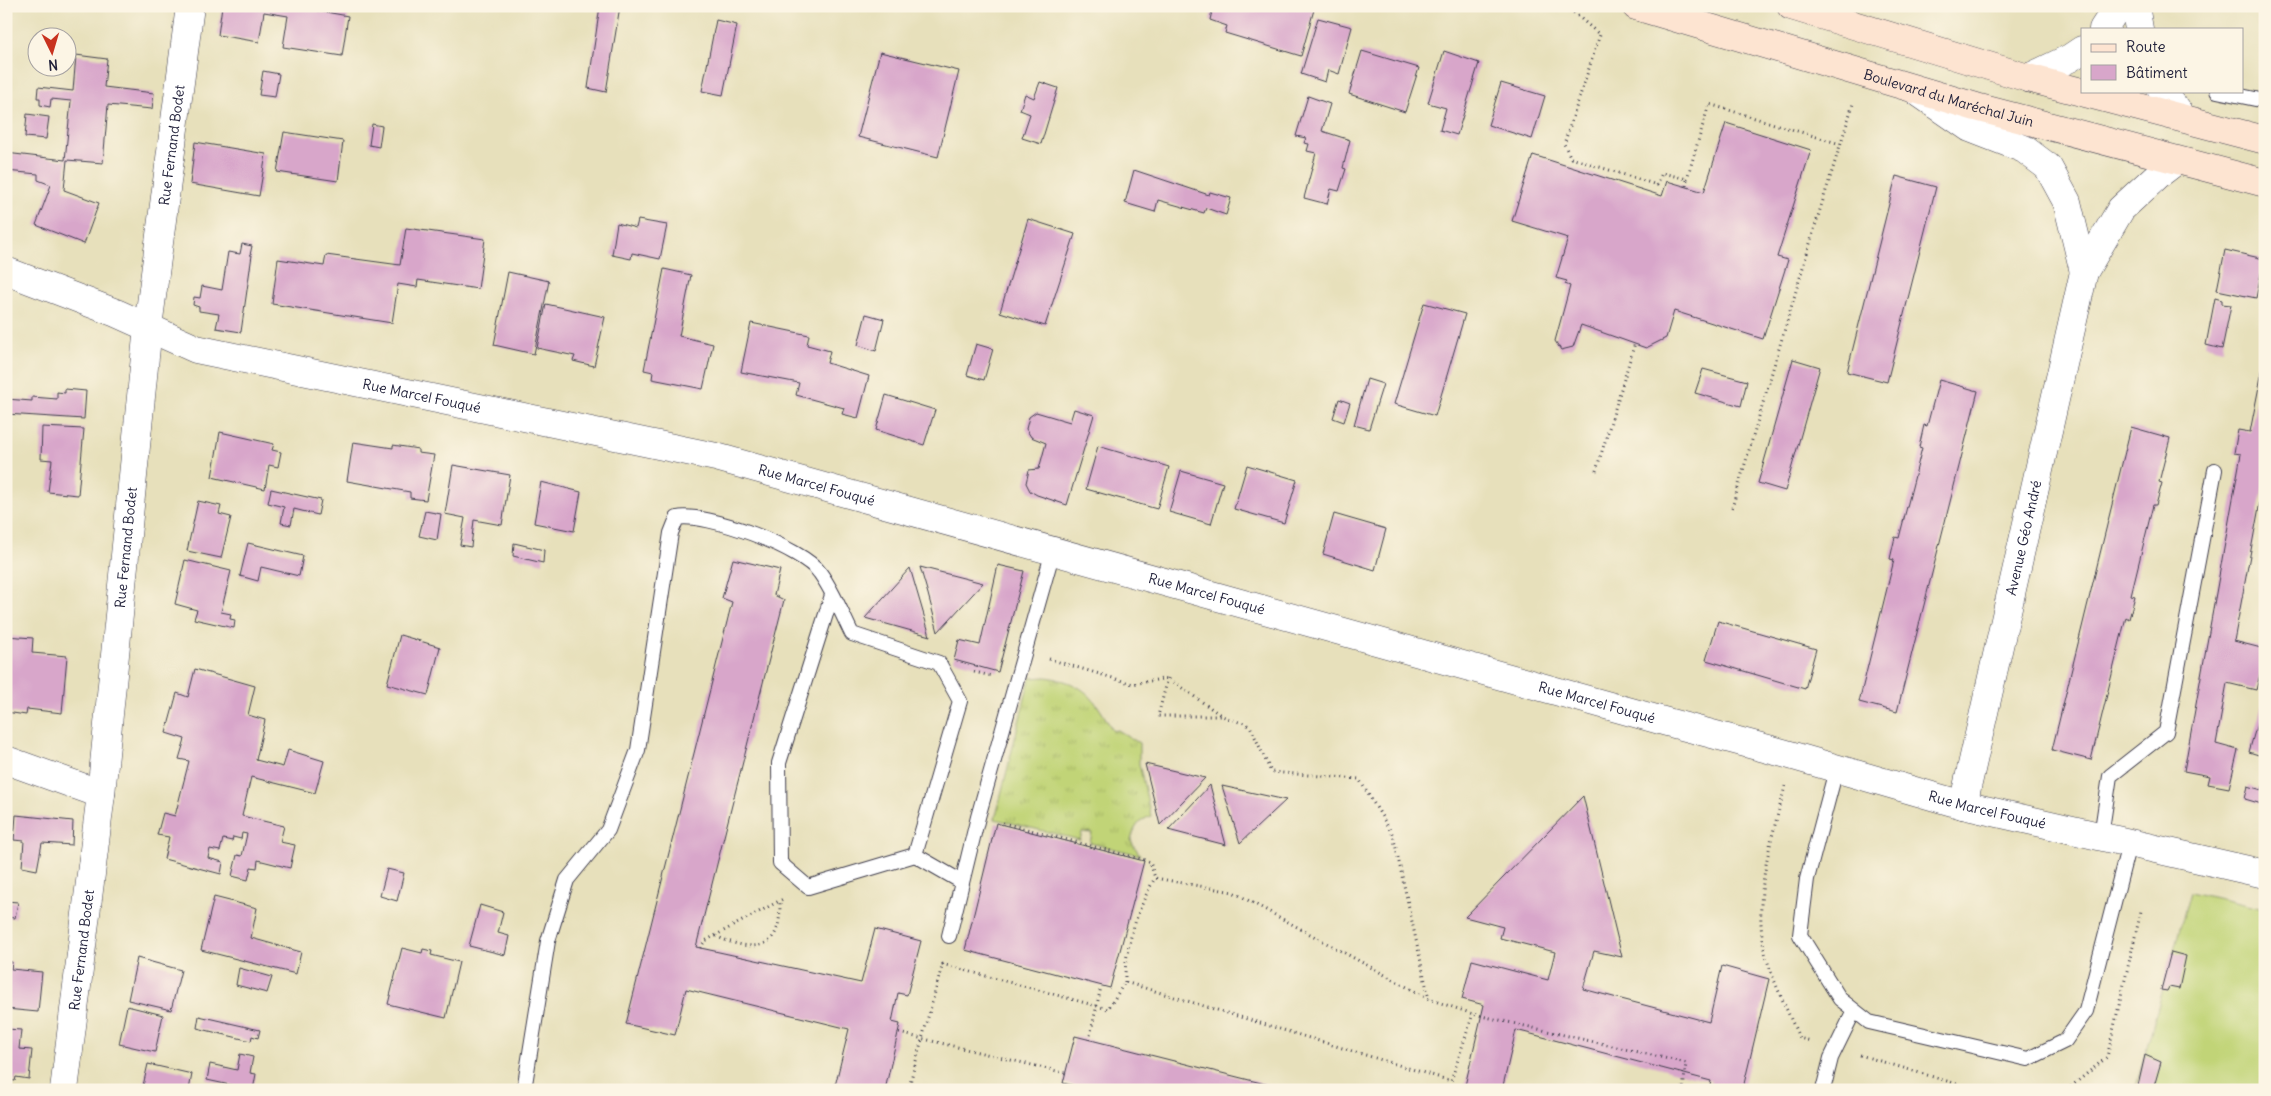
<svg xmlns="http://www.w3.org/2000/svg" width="2271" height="1096" viewBox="0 0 2271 1096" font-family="Delius,sans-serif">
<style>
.grass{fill:url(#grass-tufts);stroke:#727b59}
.pitch{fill:#c1d477;stroke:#727b59}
.building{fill:#d8a6ca}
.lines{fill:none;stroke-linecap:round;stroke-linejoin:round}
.service-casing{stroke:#403e4e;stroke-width:16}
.minor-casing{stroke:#403e4e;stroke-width:29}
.secondary-casing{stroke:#403e4e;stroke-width:29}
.path{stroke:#403e4e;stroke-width:3;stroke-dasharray:1 4;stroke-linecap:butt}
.service{stroke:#fff;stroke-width:14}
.minor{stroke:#fff;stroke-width:28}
.secondary{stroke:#fde4d1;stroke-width:28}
.path-bridge{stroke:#403e4e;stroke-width:3;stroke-dasharray:1 4;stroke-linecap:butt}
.labels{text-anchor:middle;stroke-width:4.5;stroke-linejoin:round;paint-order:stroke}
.street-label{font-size:14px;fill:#22223b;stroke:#fcf5e5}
</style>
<defs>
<pattern id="grass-tufts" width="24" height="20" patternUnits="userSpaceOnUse" patternTransform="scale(1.25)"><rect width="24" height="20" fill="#c1d477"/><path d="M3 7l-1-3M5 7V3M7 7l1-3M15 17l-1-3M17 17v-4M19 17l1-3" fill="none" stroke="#a6b668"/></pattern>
</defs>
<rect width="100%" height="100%" fill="#fcf5e5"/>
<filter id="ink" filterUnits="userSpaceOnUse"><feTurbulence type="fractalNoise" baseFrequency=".02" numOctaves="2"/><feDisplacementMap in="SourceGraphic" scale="10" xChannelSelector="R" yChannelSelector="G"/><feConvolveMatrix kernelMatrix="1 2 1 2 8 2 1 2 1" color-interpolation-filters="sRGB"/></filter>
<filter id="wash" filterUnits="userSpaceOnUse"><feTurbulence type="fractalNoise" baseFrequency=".0096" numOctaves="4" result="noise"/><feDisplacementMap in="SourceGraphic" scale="20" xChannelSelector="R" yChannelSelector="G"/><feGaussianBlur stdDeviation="1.12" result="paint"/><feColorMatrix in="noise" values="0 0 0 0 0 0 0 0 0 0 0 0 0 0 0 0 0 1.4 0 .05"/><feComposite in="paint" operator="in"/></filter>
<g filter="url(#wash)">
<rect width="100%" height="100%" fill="#e7e0bb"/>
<path class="grass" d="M 1046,677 C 1086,683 1094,698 1113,731 L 1118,730 L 1139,743 L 1139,764 L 1151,816 C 1138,821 1134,827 1131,841 L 1140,855 L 1090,843 L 1092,833 L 1082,832 L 1080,840 L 995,819 L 1030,678 Z"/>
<polygon class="pitch" points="2190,892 2265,909 2265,1090 2135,1090"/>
<g id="blocks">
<g class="building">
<polygon points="222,6 303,6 303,8 348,16 342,56 283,47 288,16 264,12 259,42 218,35"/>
<polygon points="600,6 620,6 606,92 588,88"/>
<polygon points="1198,6 1315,6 1301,56 1225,33 1227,26 1210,20 1212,11"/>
<polygon points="1318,18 1352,27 1339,74 1328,70 1325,82 1301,74"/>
<polygon points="716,20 737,25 723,95 702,91"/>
<polygon points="1362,51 1419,68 1405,112 1349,94"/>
<polygon points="1444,51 1479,63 1457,135 1440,130 1446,108 1428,103"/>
<polygon points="880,52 959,71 938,157 858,137"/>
<polygon points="76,55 107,59 104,87 154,93 152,109 108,105 103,163 67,160 64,190 99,203 84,244 36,225 51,185 38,180 38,174 6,171 6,153 65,160 71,101 51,99 50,107 40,105 40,98 37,98 38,87 73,91"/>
<polygon points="263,71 279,74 275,97 259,95"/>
<polygon points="1040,82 1058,88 1041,144 1022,138 1030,114 1020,110 1025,94 1034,98"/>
<polygon points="1501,83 1545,96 1532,139 1488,125"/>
<polygon points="1308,96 1330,104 1322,131 1350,140 1343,168 1346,169 1339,191 1331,189 1327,204 1304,198 1316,153 1307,151 1309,144 1304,143 1306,138 1296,136"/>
<polygon points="27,114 49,117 46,139 25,137"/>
<polygon points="1726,123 1811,150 1777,257 1788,260 1763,339 1674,311 1666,338 1646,348 1581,325 1573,347 1561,350 1555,341 1570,286 1565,284 1567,281 1556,278 1568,238 1512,221 1533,155 1662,196 1667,181 1704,192"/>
<polygon points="372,124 382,126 379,147 369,145"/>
<polygon points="284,132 343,141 338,181 277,172"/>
<polygon points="195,142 266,154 259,196 190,184"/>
<polygon points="1134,170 1209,195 1210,192 1231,198 1226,215 1206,208 1204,213 1158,200 1155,212 1125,203"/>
<polygon points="1896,176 1936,187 1887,382 1847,372"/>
<polygon points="1028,219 1075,234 1045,326 1000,312"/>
<polygon points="638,220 667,225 660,259 632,253 631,259 612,255 617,223 636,228"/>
<polygon points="406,228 485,239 478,289 418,280 417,287 398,284 392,323 272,304 278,259 324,266 326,255 400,265"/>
<polygon points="242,244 252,246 250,255 252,255 241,332 216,328 219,314 199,311 199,307 193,305 194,297 200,298 202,286 222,290 228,252 240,254"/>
<polygon points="2225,250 2264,259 2256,298 2217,290"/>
<polygon points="664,269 691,275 679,336 713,344 703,389 652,379 653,372 644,370"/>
<polygon points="508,272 549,281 534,354 494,345"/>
<polygon points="2215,298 2222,300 2222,304 2231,305 2222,349 2206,345"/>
<polygon points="1424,303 1465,314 1435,416 1394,404"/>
<polygon points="546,304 605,317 594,366 573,361 575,356 537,348"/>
<polygon points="866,314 884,319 876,351 858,345"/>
<polygon points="751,323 809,335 807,345 830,351 827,363 869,376 858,418 842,414 844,408 796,395 799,383 741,372"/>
<polygon points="976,344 993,349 984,380 967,375"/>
<polygon points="1793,359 1820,367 1785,491 1758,483"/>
<polygon points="2264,361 2265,475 2234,641 2265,649 2265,655 2256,690 2227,683 2216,744 2238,750 2229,788 2208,784 2210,776 2184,771 2241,454 2234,453 2238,430 2250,432"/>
<polygon points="1703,369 1747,381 1741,406 1695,393"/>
<polygon points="1367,379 1383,384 1369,429 1354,425"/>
<polygon points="1939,380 1978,391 1897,712 1859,702 1894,560 1890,559 1895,537 1899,538 1922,448 1919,447 1924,425 1927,426"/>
<polygon points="65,389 86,391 84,419 6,414 6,399 32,401 32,397 57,399 57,392 65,393"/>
<polygon points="886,395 935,410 924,445 876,430"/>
<polygon points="1339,399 1350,403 1344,422 1333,418"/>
<polygon points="1074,409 1094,415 1067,505 1037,495 1030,491 1026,483 1029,470 1039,469 1046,443 1031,437 1026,429 1029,417 1036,412 1070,422"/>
<polygon points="42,427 84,429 78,495 48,492 52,460 41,459"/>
<polygon points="2131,427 2170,438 2159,482 2162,483 2156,505 2153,505 2131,595 2135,596 2129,619 2126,617 2091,760 2052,750"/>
<polygon points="220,432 274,444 272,450 281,452 278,467 269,465 265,489 212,477"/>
<polygon points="353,442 393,448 393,445 418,449 418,453 434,455 426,500 410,498 410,492 347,481"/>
<polygon points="1098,446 1169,467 1157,509 1086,489"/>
<polygon points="453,465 510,475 502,525 474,520 471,547 460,545 465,518 445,514"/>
<polygon points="1247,465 1297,480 1284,523 1234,509"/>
<polygon points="1181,471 1223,483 1211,524 1169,512"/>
<polygon points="541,482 581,492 574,531 534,523"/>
<polygon points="271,489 321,500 318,515 294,509 291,525 281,523 284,507 268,503"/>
<polygon points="198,501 221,506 219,514 231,517 221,558 187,551"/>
<polygon points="425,511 441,514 437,540 419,536"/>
<polygon points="1334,514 1386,529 1375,570 1323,554"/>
<polygon points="248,543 303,556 299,576 261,567 258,581 240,576"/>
<polygon points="514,543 544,550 543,563 513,556"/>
<polygon points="733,559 780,570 774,595 784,600 696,947 861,983 875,929 921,941 907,995 898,993 892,1022 900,1024 885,1090 834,1090 849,1029 686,989 675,1035 626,1024 732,602 722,598"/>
<polygon points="185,560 231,571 221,612 231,614 230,619 235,620 234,628 194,619 197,610 175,604"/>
<polygon points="998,565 1024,571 998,672 954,660 959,640 980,645"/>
<polygon points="920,567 983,583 938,632 928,594"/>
<polygon points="910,568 930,636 865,618"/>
<polygon points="1718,621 1816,649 1805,689 1706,660"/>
<polygon points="400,635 440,647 428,695 387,684"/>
<polygon points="6,636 33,638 32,653 67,656 62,713 27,709 26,715 6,712"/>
<polygon points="195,669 255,686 248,715 265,720 256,760 283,767 288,750 324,761 315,793 251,777 242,816 284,826 280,842 295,845 290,868 258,860 257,868 251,867 248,880 232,876 237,855 242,856 247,834 242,833 241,839 233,837 232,841 223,839 220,851 210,849 208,858 223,862 221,874 164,859 169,837 157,835 163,813 175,816 189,761 179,759 185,739 166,733 177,693 188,697"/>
<polygon points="2262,706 2265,707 2265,757 2249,752"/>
<polygon points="1145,764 1205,778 1160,825"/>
<polygon points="2265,780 2265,805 2245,799 2248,786 2262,790"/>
<polygon points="1210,785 1226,845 1168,830"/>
<polygon points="1222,786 1286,800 1240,843"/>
<polygon points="1583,796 1622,957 1594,951 1583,989 1709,1022 1722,966 1769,979 1743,1088 1748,1090 1709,1090 1711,1081 1516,1030 1502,1090 1464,1090 1484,1005 1462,999 1472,960 1548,980 1555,952 1500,938 1503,927 1465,917"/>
<polygon points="16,815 73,821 72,845 42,843 37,870 22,867 24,841 14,840"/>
<polygon points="996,823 1144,861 1110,988 965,950"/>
<polygon points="387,869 404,873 397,901 380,896"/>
<polygon points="214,897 257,908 251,938 301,952 296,974 201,950"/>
<polygon points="6,901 18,902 15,918 6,917"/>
<polygon points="480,905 503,912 498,933 509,936 505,955 469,946"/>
<polygon points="402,948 422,953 423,949 432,951 431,955 459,962 446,1018 388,1004"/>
<polygon points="2171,952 2186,956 2179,989 2169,987 2167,991 2161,990"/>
<polygon points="137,958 181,970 171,1010 128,1000"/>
<polygon points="6,961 12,962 11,969 42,972 38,1012 6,1009"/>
<polygon points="239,968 272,977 267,993 236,985"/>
<polygon points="127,1006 163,1015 155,1052 119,1044"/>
<polygon points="199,1016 260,1030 258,1038 252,1036 251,1041 197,1028"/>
<polygon points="6,1029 21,1030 19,1049 32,1050 29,1079 16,1077 15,1081 6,1080"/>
<polygon points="1075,1036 1285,1089 1285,1090 1091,1090 1063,1083"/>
<polygon points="240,1054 253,1057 250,1073 256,1074 253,1090 207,1080 210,1064 237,1070"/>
<polygon points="2145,1055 2161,1062 2153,1090 2137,1090"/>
<polygon points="148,1064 192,1074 189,1090 142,1090"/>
</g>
</g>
</g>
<g filter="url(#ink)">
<use href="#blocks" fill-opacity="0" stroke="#403e4e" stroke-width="1"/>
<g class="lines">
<defs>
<g id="service">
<polyline points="2217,91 2265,101"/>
<polyline points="832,595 779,763 780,863 808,887 915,855"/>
<polyline points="1836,770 1807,879 1800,935 1840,999 1869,1022 2028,1059 2065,1041 2086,1011 2129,844"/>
<polyline points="2101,836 2110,776 2166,732 2215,470"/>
<polyline points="949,936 978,817 1053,551"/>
<path d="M 524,1090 L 548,941 L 567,880 L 608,830 L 638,750 L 671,533 L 677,518 C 706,512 803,548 820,573 C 833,591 842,614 852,634 L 939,663 L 960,701 L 915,855 L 962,882"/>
<polyline points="1823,1090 1831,1058 1854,1011"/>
</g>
<g id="minor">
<polyline points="2135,6 2139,29"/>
<polyline points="2103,29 2118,6"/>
<polyline points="2028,78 2070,58 2082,50"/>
<polyline points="2162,91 2182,117"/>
<polyline points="1918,92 1970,128 2024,149 2048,167 2067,202 2084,272"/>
<path id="s1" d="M 6,271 L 116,313 L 196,349 L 716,457 L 1667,722 L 1783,753 L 1963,805 L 2265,874"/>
<polyline points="6,760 101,794"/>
<path id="s2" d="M 1963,805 L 2084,272 L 2121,209 L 2159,174 L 2176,161"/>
<path id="s3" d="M 64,1090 L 101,794 L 148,327 L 190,6"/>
</g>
<g id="secondary">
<path id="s4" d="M 1636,6 L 1976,107 L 2265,183"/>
<polyline points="1791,6 2028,78 2265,140"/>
</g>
</defs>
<use href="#service" class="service-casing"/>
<use href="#minor" class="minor-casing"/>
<use href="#secondary" class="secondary-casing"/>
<g class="path">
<polyline points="1566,6 1600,35 1564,144 1571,158 1657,185 1662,173 1687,179 1686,187"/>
<polyline points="1687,179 1709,104 1840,144"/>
<polyline points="1596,471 1635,343"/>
<polyline points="1732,508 1819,213 1853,104"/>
<polyline points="1049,659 1133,684 1168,678 1222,716"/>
<polyline points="974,672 992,676"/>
<polyline points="1168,678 1158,716 1222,716 1250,726 1271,772 1359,779 1393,835 1429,999"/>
<path d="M 1785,786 C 1772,839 1752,898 1765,952 C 1771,978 1789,1013 1799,1038 L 1811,1041"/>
<polyline points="1003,823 1145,860 1150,862 1155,878 1233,892 1429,999 1473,1014 1686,1063 1683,1090"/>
<path d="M 716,936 C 730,943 759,953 772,938 C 780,928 780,913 780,900"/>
<polyline points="700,948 705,941 783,899"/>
<polyline points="942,964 1108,1009 1125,982 1451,1081 1473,1014"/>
<path d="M 1125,982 C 1124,949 1138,907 1155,878"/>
<polyline points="899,1033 1065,1073"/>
<polyline points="1860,1055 1977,1090"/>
<polyline points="908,1090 943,963"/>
<polyline points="2067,1090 2107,1057 2141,911"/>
</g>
<use href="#service" class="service"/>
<use href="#minor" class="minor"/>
<use href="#secondary" class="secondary"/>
<polyline class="path-bridge" points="1089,1040 1101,987"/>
</g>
</g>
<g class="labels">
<g class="street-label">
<text dy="5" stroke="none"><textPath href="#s4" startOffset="326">Boulevard du Maréchal Juin</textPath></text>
<text dy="5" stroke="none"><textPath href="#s3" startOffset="951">Rue Fernand Bodet</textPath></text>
<text dy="5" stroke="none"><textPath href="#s1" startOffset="436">Rue Marcel Fouqué</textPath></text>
<text dy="5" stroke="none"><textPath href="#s1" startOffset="841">Rue Marcel Fouqué</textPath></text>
<text dy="5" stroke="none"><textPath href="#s2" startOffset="274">Avenue Géo André</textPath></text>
<text dy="5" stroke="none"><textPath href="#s3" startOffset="546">Rue Fernand Bodet</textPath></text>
<text dy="5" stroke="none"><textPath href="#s1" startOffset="1246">Rue Marcel Fouqué</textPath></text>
<text dy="5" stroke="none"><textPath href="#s1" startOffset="1651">Rue Marcel Fouqué</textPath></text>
<text dy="5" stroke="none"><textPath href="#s1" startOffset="2056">Rue Marcel Fouqué</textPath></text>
<text dy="5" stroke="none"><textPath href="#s3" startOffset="141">Rue Fernand Bodet</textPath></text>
</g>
</g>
<rect width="2271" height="1096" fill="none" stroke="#fcf5e5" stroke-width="25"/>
<rect x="2081" y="28" width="162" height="65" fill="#fcf5e5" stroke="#a5a1a1"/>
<rect x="2091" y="44" width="25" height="8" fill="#fde4d1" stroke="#a5a1a1"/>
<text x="2126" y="52" font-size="15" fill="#22223b">Route</text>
<rect x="2091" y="65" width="25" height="15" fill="#d8a6ca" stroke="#a5a1a1"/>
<text x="2126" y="78" font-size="15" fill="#22223b">Bâtiment</text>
<g transform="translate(52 52) rotate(175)"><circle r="24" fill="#fcf5e5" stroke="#a5a1a1"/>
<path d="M0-4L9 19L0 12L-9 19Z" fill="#c8321e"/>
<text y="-8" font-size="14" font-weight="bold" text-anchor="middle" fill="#22223b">N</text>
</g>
</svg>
